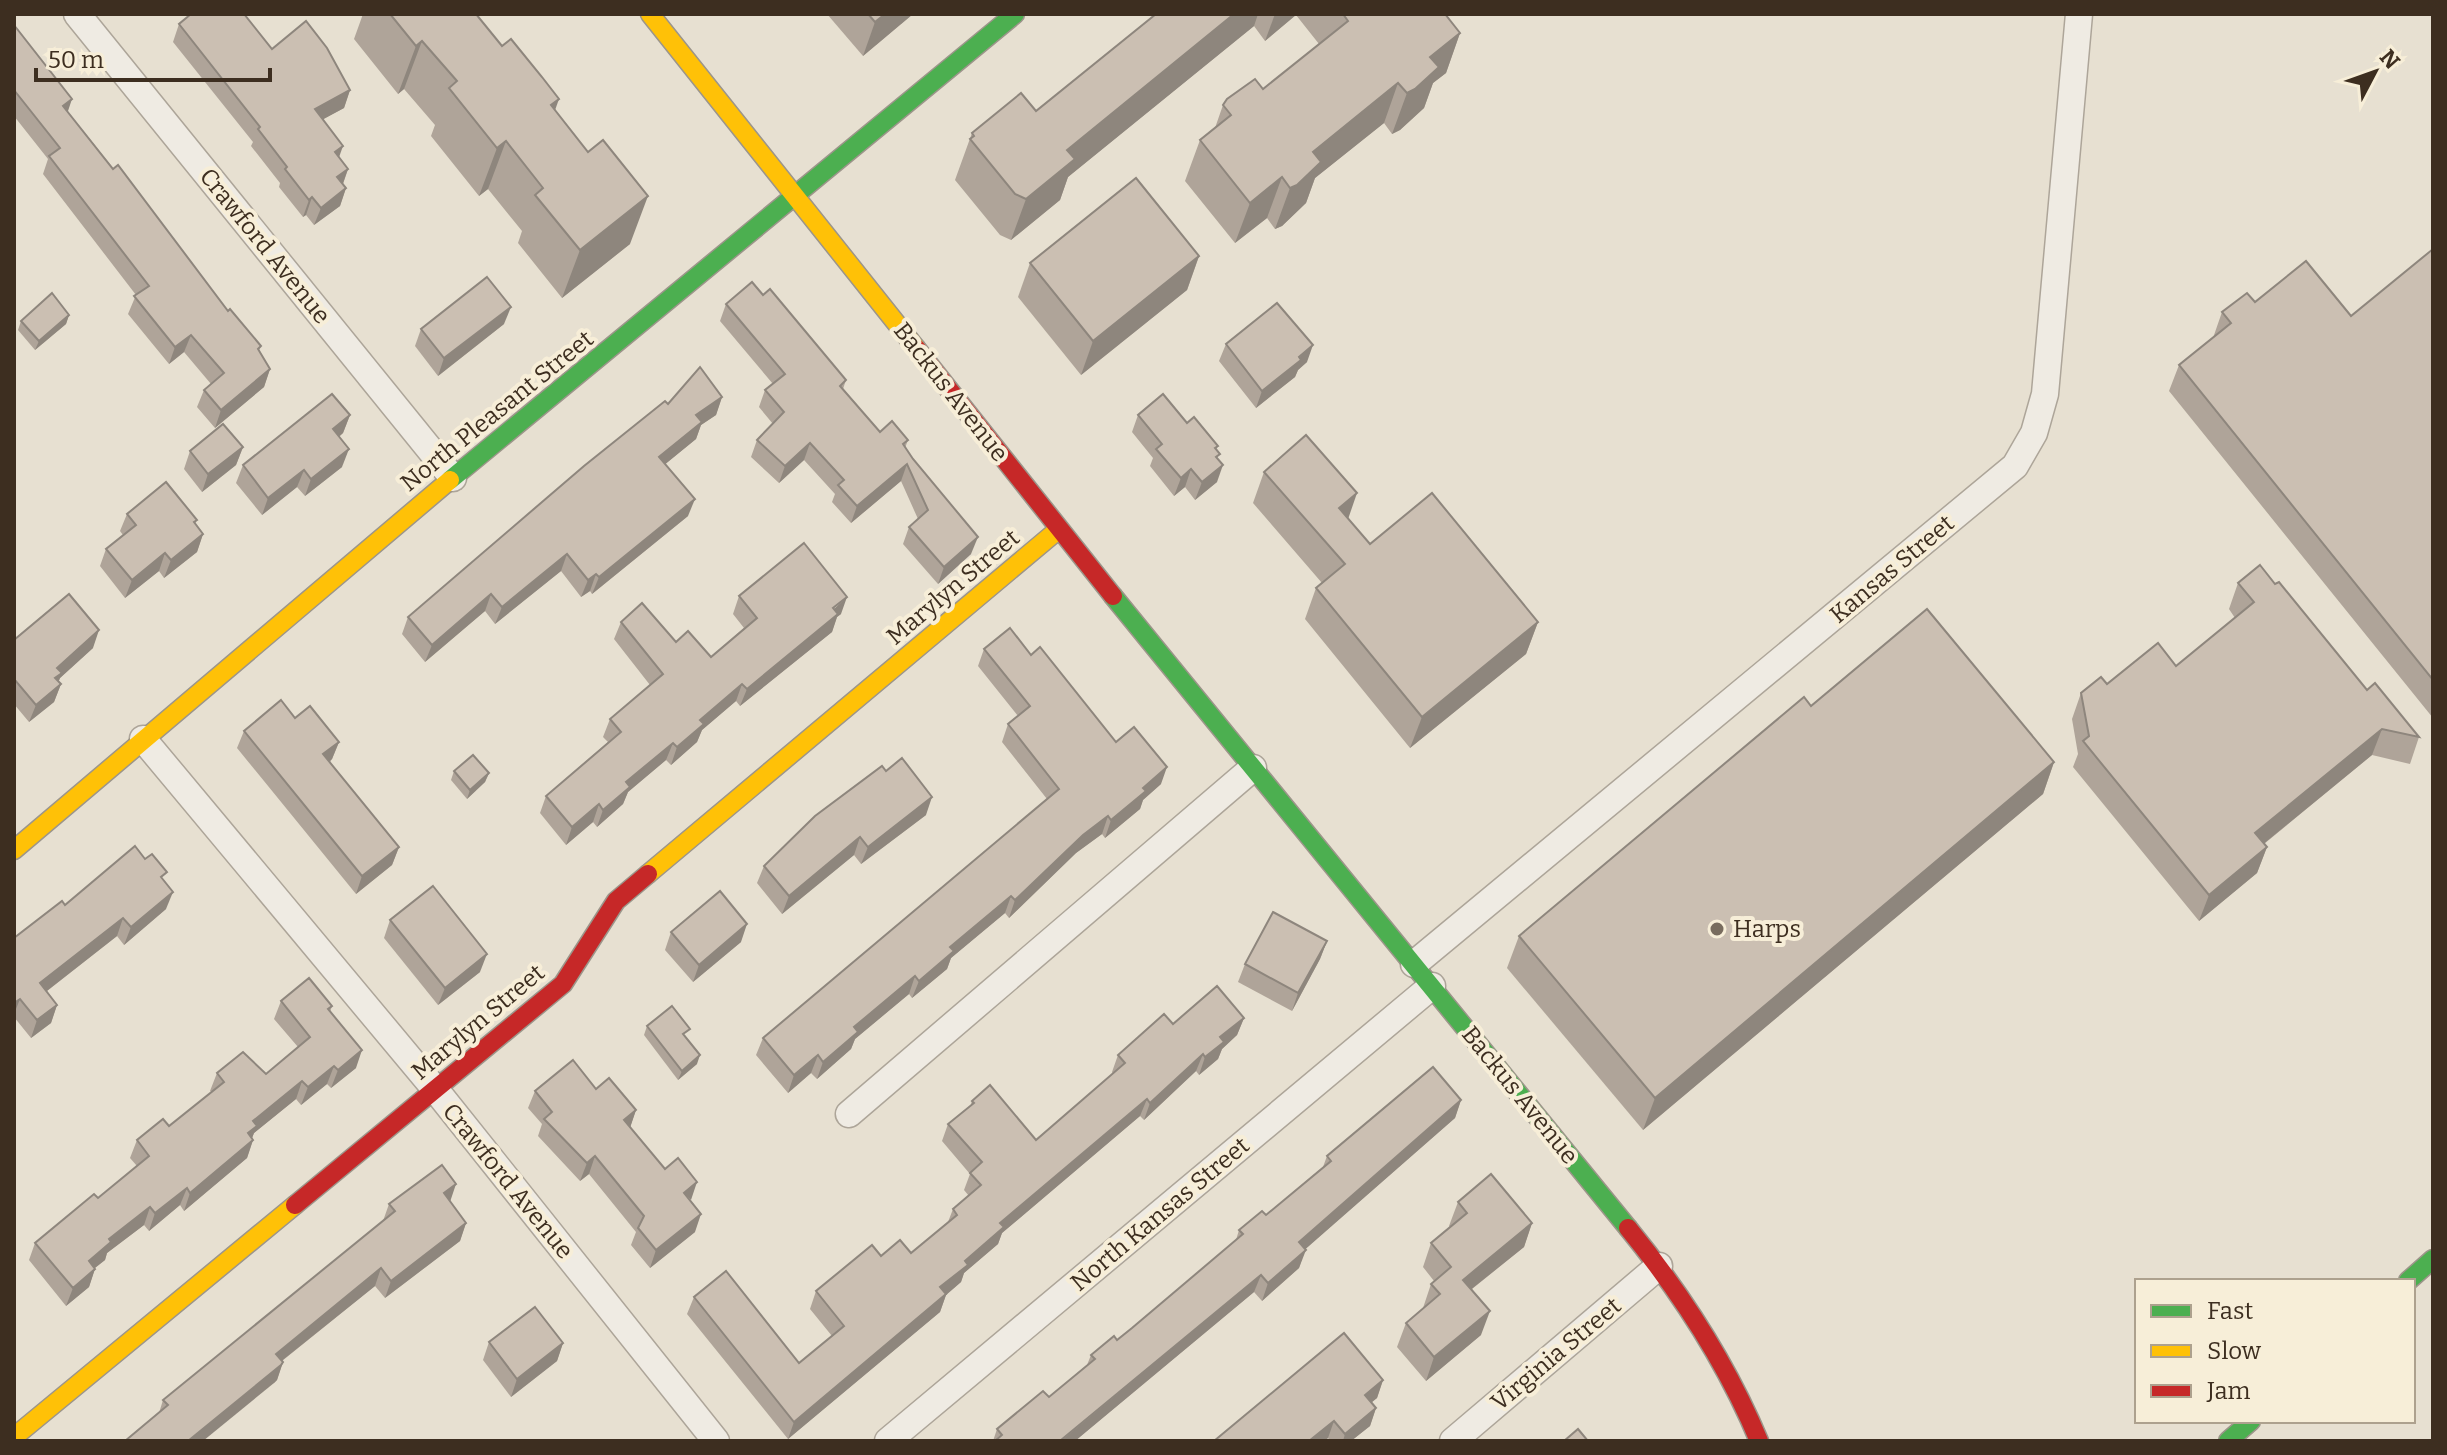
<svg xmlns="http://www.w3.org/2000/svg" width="2447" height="1455" viewBox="0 0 2447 1455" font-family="Bitter,serif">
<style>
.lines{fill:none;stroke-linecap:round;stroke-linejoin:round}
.street-casing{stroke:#ada599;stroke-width:29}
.fast-casing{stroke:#9c958a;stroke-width:21}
.slow-casing{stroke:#9c958a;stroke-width:21}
.jam-casing{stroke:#9c958a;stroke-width:21}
.street{stroke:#efebe3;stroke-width:26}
.fast{stroke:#4caf50;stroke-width:18}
.slow{stroke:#ffc107;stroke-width:18}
.jam{stroke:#c62828;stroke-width:18}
.wall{fill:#afa499}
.shaded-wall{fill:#8e867d}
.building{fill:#cbbfb2;stroke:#8e867d;stroke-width:2}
.poi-dot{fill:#786c5e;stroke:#f7eed8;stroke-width:3}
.labels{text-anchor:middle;stroke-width:8;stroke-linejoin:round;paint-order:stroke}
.street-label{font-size:24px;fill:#3d2e20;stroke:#f7eed8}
.poi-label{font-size:24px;fill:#3d2e20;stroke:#f7eed8;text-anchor:start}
</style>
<rect width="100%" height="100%" fill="#e7e0d1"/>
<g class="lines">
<defs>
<g id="street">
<polyline points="77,14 453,478"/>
<polyline points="143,739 435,1089 716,1441"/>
<polyline points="1414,964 2015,466 2034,433 2045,394 2079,14"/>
<polyline points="849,1114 1253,768"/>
<polyline points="888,1441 1432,986"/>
<polyline points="1453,1441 1659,1266"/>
</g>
<g id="fast">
<polyline points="450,480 1015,14"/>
<polyline points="1113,596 1628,1228"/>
<polyline points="2408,1281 2433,1259"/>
<polyline points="2228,1441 2251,1421"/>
</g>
<g id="slow">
<polyline points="650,14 916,348"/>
<polyline points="14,850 450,480"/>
<polyline points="648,874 1059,529"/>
<polyline points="14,1437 295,1205"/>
</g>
<g id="jam">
<polyline points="916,348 1113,596"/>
<polyline points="295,1205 563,984 616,901 648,874"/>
<path d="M 1628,1228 C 1681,1293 1727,1364 1759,1441"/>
</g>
</defs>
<use href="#street" class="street-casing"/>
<use href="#fast" class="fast-casing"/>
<use href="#slow" class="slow-casing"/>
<use href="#jam" class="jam-casing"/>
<use href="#street" class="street"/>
<use href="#fast" class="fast"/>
<use href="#slow" class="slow"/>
<use href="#jam" class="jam"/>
</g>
<g class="wall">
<polygon points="363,14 476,14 555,111 630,244 562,298 518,243 522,231 488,189 479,196 431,136 435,125 404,89 398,94 354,39"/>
<polygon points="827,14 913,14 863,56"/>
<polygon points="1156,14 1445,14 1460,33 1446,73 1433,83 1424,108 1400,130 1392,134 1384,123 1315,178 1306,203 1282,226 1275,229 1267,218 1235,243 1185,181 1200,140 1215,128 1223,105 1263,89 1319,44 1296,15 1265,41 1254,26 1068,177 1060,200 1011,240 1000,235 955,180 972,133 1036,111"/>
<polygon points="179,24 272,49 350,90 344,108 323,119 339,157 348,169 343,184 346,188 340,206 314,225 306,215 303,217 279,187 280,183 251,146 253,142 173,42"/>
<polygon points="14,25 68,112 228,311 261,346 259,350 270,369 264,387 215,428 197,407 204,390 211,384 184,352 169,364 128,314 136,295 43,174 48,159 14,116"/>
<polygon points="2433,249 2433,718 2169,391 2179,365 2213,338 2222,312 2255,302 2351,316"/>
<polygon points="1199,256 1187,290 1081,375 1018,297 1030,263"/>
<polygon points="763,295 846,380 843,389 880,432 908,440 905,448 971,554 938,584 903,544 909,527 918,519 901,481 851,523 832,502 835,494 804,460 779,483 751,457 757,440 773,424 759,407 765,390 773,384 720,321 726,304"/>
<polygon points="69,315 66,324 35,350 18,330 21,321"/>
<polygon points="504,324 438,376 415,346 421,329"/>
<polygon points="1226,344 1307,362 1298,370 1295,377 1256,408 1219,361"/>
<polygon points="722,397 716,415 701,425 696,439 665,464 688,516 592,594 590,591 581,597 561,571 495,624 485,611 425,662 402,634 408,617 668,404"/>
<polygon points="350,415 343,433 339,437 342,467 305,496 297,487 262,515 236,483 243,465"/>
<polygon points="1138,415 1187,423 1218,446 1216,450 1218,459 1217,482 1195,500 1185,487 1174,496 1150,466 1153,458 1132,432"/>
<polygon points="243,447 236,465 202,492 184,469 190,451"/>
<polygon points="1264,472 1348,518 1370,544 1538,622 1526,654 1410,748 1305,619 1316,588 1322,583 1253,503"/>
<polygon points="127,514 197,520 195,524 203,534 197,552 164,578 159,571 125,598 100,566 106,549 123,535 120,531"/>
<polygon points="2238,583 2275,584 2367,690 2419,737 2410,764 2372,755 2264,844 2267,847 2257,873 2199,921 2073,767 2078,754 2072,719 2081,693 2107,684 2176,666 2235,618 2229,609"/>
<polygon points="739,596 841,614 837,617 832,632 740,706 736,701 702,730 697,742 671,765 666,760 628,792 623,804 597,827 593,822 566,845 540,813 546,796 608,742 603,737 610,719 650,685 614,639 621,622 676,642 711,657 744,628 733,614"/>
<polygon points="14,640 93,648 60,678 58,682 61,684 54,702 29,722 14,704"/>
<polygon points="984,649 1031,655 1116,742 1161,784 1143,800 1140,809 1105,838 1102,834 1076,853 1009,918 1005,913 951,958 947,969 912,998 909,994 855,1039 851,1049 817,1079 811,1073 788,1093 756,1055 763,1038 1047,799 1002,742 1008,724 1018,716 978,666"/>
<polygon points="1811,706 2054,762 2043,794 1643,1130 1507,968 1519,936"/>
<polygon points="295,718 339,742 332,759 330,762 399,847 392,865 356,894 237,748 244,731"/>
<polygon points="454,771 489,773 485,782 467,799 451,780"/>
<polygon points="886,771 926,815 861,864 854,855 782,914 757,883 764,866"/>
<polygon points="145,859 164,881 166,909 124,945 117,936 47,991 57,1005 51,1023 31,1038 14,1017 14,938 65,905"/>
<polygon points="390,920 480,972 438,1005 384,938"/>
<polygon points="671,932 741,942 693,982 665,950"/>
<polygon points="1327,941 1320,959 1292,1011 1238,982 1245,964"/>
<polygon points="281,1001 332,1006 330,1012 356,1068 331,1088 327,1084 301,1105 296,1099 254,1133 252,1138 253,1140 247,1158 184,1211 180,1205 149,1231 144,1225 107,1253 105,1260 95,1268 89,1287 66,1306 29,1260 35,1243 98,1198 137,1166 130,1158 137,1140 169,1126 212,1092 210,1091 217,1073 266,1074 298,1047 274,1019"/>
<polygon points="1244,1018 1237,1035 1222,1049 1218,1059 1199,1075 1196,1071 1144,1120 1140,1116 1002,1233 998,1244 964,1273 961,1282 946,1295 940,1312 788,1439 687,1314 694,1297 799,1363 832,1336 810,1309 816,1291 881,1256 911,1253 948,1222 953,1209 969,1196 964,1190 970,1174 942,1141 948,1124 970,1107 972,1101 1036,1140 1113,1074 1112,1072 1118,1055 1173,1024"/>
<polygon points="647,1026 697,1064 678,1080 644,1035"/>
<polygon points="596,1089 636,1110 630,1127 690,1200 695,1232 650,1268 631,1245 636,1232 589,1174 580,1181 538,1136 542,1124 528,1108 535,1091"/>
<polygon points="1461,1100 1455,1118 1305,1249 1299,1268 1262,1301 1254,1292 1075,1441 993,1441 997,1429 1049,1397 1087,1365 1091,1355 1117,1340 1236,1240 1239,1230 1266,1215 1323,1167 1327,1156"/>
<polygon points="450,1202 466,1223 460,1241 385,1298 375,1286 282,1361 283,1362 277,1380 274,1383 159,1413 163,1400 383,1221 389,1204"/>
<polygon points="1458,1202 1532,1223 1524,1247 1472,1289 1481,1335 1426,1381 1397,1347 1406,1323 1423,1308 1431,1284 1434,1281 1423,1267 1431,1243 1450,1227 1449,1226"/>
<polygon points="489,1342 563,1343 557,1361 511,1397 483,1360"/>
<polygon points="1383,1380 1377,1398 1371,1402 1376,1408 1370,1426 1351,1441 1330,1441 1328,1438 1324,1441 1214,1441"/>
</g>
<g class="shaded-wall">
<polygon points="885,14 913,14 863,56 875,22"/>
<polygon points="1234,14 1258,14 1254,26 1068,177 1060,200 1011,240 1026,199 1067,150"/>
<polygon points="1275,14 1297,14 1265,41"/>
<polygon points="1460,33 1446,73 1433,83 1424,108 1400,130 1392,134 1407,93 1430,57"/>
<polygon points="422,41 404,89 398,94 416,46"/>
<polygon points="1398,83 1384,123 1315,178 1306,203 1282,226 1275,229 1290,188 1313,152"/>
<polygon points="350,90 344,108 309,127 315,109"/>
<polygon points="72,99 66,117 63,106"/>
<polygon points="559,99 542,147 551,105"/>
<polygon points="506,141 488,189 479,196 497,148"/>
<polygon points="343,146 337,163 335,152"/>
<polygon points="348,169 342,186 337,177"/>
<polygon points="1282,177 1267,218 1235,243 1250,203"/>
<polygon points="346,188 340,206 314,225 321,208"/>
<polygon points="648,196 630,244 562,298 580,250"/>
<polygon points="312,197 306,215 303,217 309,200"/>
<polygon points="1199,256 1187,290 1081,375 1093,341"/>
<polygon points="511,307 504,324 438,376 444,358"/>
<polygon points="69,315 66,324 35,350 39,341"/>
<polygon points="191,335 184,352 169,364 175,347"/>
<polygon points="1313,345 1307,362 1298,370 1295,377 1256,408 1262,391"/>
<polygon points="270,369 264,387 215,428 221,410"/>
<polygon points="722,397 716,415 701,425 696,439 652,475 659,457 696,415"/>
<polygon points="350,415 343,433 326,447 333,429"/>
<polygon points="810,443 804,460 779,483 785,466"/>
<polygon points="243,447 236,465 202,492 208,474"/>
<polygon points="349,449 342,467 305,496 311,479"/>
<polygon points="907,464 901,481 851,523 857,506"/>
<polygon points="1223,465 1217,482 1195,500 1202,482"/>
<polygon points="1191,469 1185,487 1174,496 1181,478"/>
<polygon points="304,470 297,487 262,515 268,498"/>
<polygon points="1357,493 1346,525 1339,508"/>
<polygon points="695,499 688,516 592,594 599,577"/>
<polygon points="203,534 197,552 164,578 171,560"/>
<polygon points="978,537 971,554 938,584 944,567"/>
<polygon points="165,553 159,571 125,598 132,580"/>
<polygon points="567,554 561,571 495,624 502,607"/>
<polygon points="596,574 590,591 581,597 588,580"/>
<polygon points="491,594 485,611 425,662 432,645"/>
<polygon points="847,597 841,614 837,617 832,632 740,706 747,689"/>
<polygon points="1538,622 1526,654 1410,748 1422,717"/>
<polygon points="99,630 93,648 60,678 56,688 61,684 54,702 29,722 36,705 57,668"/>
<polygon points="742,684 736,701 702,730 697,742 671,765 677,747 700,720"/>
<polygon points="2382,729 2372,755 2245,859 2255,833"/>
<polygon points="339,742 332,759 317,772 323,754"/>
<polygon points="673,743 666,760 628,792 623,804 597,827 603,810 626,782"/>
<polygon points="2054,762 2043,794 1643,1130 1655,1098"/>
<polygon points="1167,767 1161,784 1143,800 1140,809 1105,838 1111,820 1143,788"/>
<polygon points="489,773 485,782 467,799 470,790"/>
<polygon points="932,797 926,815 861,864 868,847"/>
<polygon points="599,804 593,822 566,845 572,827"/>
<polygon points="1108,816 1102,834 1076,853 1009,918 1015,900 1083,835"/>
<polygon points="860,837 854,855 782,914 789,896"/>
<polygon points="399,847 392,865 356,894 362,876"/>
<polygon points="2267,847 2257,873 2199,921 2209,895"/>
<polygon points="173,892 166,909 124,945 131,927"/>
<polygon points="1011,896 1005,913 951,958 947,969 912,998 919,981 950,947"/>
<polygon points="123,918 117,936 34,1001 40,983"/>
<polygon points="747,924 741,942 693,982 699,965"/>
<polygon points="1327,941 1320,959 1292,1011 1298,993"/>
<polygon points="487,954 480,972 438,1005 445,988"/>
<polygon points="915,976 909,994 855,1039 851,1049 817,1079 823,1062 854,1027"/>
<polygon points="20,999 14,1014 14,1003"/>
<polygon points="57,1005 51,1023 31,1038 37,1020"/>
<polygon points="1244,1018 1237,1035 1222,1049 1218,1059 1199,1075 1205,1057 1220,1037"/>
<polygon points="362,1050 356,1068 331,1088 338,1070"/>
<polygon points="1203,1054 1196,1071 1144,1120 1150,1103"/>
<polygon points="700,1055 697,1064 678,1080 682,1071"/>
<polygon points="818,1055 811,1073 788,1093 794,1075"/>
<polygon points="334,1066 327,1084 301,1105 308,1087"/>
<polygon points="302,1081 296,1099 254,1133 250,1143 253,1140 247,1158 184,1211 190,1193 253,1121"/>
<polygon points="1147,1099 1140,1116 1002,1233 998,1244 964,1273 961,1282 946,1295 940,1312 788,1439 794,1422 940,1287 1000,1223"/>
<polygon points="1461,1100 1455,1118 1293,1260 1299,1242"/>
<polygon points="636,1110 630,1128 624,1120"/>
<polygon points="595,1156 589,1174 580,1181 587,1163"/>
<polygon points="697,1182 691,1200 684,1193"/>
<polygon points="456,1184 450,1202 444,1193"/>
<polygon points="187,1188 180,1205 149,1231 155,1213"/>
<polygon points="150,1207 144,1225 107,1253 105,1260 82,1278 89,1261 109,1239"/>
<polygon points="701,1214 695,1232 650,1268 656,1250"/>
<polygon points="466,1223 460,1241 385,1298 391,1281"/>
<polygon points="1532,1223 1524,1247 1454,1303 1463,1280"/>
<polygon points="1306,1250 1299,1268 1262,1301 1268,1283"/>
<polygon points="381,1268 375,1286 269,1371 276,1354"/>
<polygon points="95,1269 89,1287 66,1306 73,1288"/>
<polygon points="1261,1275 1254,1292 1075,1441 1061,1441"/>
<polygon points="1490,1311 1481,1335 1426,1381 1434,1357"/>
<polygon points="563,1343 557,1361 511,1397 517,1379"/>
<polygon points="283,1362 277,1380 274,1383 203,1441 188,1441"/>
<polygon points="1383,1380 1377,1398 1359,1413 1365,1395"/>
<polygon points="1376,1408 1370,1426 1351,1441 1343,1441 1345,1434"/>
<polygon points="1334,1421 1328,1438 1324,1441 1309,1441"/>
</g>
<g class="building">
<polygon points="191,14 244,14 272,49 306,21 327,48 350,90 315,109 343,146 335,152 348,169 337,177 346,188 321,208 312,197 309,200 285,169 287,167 258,129 260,127 179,24"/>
<polygon points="390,14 476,14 502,46 511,39 542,77 559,99 551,105 588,152 603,140 648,196 580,250 535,195 543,188 506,141 497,148 449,88 457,81 422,41 416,46"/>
<polygon points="868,14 885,14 875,22"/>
<polygon points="1156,14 1234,14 1067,150 1075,159 1026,199 1015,194 970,139 974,136 972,133 1021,93 1036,111"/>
<polygon points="1343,14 1445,14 1460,33 1430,57 1439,67 1415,89 1407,93 1398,83 1313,152 1321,162 1297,185 1290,188 1282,177 1250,203 1200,140 1231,115 1223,105 1227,99 1255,79 1263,89 1348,21"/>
<polygon points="14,25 72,99 63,106 113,169 118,165 228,311 230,309 261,346 258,349 270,369 221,410 204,390 224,373 191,335 175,347 134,296 149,286 49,156 60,148 14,90"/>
<polygon points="1136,178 1199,256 1093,341 1030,263"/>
<polygon points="2433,249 2433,680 2179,365 2231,323 2222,312 2247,293 2255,302 2306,261 2351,316"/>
<polygon points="487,277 511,307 444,358 421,329"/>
<polygon points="752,282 763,295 770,289 846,380 840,386 880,432 892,421 908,440 903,444 913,459 978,537 944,567 909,527 928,510 907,464 857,506 838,485 844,480 810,443 785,466 757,440 784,412 765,390 785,374 726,304"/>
<polygon points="52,293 69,315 39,341 21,321"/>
<polygon points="1277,303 1313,345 1299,357 1301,360 1262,391 1226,344"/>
<polygon points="700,367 722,397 696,415 702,422 659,457 695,499 599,577 596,574 588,580 567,554 502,607 491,594 432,645 408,617 584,466 665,401 668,404"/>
<polygon points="332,394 350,415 333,429 349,449 311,479 304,470 268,498 243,465"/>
<polygon points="1163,394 1187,423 1194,417 1218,446 1215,448 1220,454 1216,457 1223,465 1202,482 1191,469 1181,478 1156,449 1162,444 1138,415"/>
<polygon points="223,424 243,447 208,474 190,451"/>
<polygon points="1306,435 1357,493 1339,508 1370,544 1432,493 1538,622 1422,717 1316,588 1345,564 1264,472"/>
<polygon points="166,482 197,520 194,522 203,534 171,560 165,553 132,580 106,549 136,525 127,514"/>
<polygon points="804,543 847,597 833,608 838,614 747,689 742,684 700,720 704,724 677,747 673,743 626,782 630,787 603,810 599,804 572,827 546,796 621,732 610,719 663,674 621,622 642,603 676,642 688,631 711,657 757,618 739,596"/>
<polygon points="2260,565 2275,584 2279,582 2367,690 2375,683 2419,737 2382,729 2255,833 2267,847 2209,895 2083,741 2089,736 2081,693 2101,677 2107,684 2158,643 2176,666 2254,602 2238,583"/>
<polygon points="69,594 99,630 57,668 62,673 55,678 61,684 36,705 14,679 14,640"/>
<polygon points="1927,609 2054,762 1655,1098 1519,936 1804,697 1811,706"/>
<polygon points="1010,628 1031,655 1040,647 1116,742 1134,727 1167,767 1143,788 1146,791 1111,820 1108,816 1083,835 1015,900 1011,896 950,947 954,951 919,981 915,976 854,1027 858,1032 823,1062 818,1055 794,1075 763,1038 1059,789 1008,724 1030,706 984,649"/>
<polygon points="281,700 295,718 310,706 339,742 323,754 399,847 362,876 244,731"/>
<polygon points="473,755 489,773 470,790 454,771"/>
<polygon points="902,758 932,797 868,847 860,837 789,896 764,866 815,816 882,766 886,771"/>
<polygon points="135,846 145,859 152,854 167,872 161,877 173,892 131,927 123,918 40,983 57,1005 37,1020 20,999 14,1003 14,938 62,901 65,905"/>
<polygon points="433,886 487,954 445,988 390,920"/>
<polygon points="720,891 747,924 699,965 671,932"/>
<polygon points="1273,912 1327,941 1298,993 1245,964"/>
<polygon points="309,978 332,1006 328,1009 362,1050 338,1070 334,1066 308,1087 302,1081 253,1121 257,1126 248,1133 253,1140 190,1193 187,1188 155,1213 150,1207 109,1239 111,1242 89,1261 95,1269 73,1288 35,1243 94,1194 98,1198 149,1156 137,1140 163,1119 169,1126 224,1082 217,1073 243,1052 266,1074 310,1037 281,1001"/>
<polygon points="1217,986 1244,1018 1220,1037 1224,1042 1205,1057 1203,1054 1150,1103 1147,1099 1000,1223 1004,1227 965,1261 968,1265 940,1287 946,1294 794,1422 694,1297 726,1271 799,1363 844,1326 816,1291 872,1245 881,1256 900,1240 911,1253 957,1215 953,1209 981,1185 970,1173 982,1162 948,1124 974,1103 972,1101 990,1085 1036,1140 1125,1063 1118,1055 1164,1014 1173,1024"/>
<polygon points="672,1006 690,1029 683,1034 700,1055 682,1071 647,1026"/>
<polygon points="573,1060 596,1089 609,1078 636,1110 624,1120 665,1169 678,1158 697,1182 684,1193 701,1214 656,1250 638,1228 644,1216 595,1156 587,1163 544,1119 552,1112 535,1091"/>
<polygon points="1433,1067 1461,1100 1299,1242 1306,1250 1268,1283 1261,1275 1061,1440 1062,1441 995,1441 1002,1435 997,1429 1043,1391 1049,1397 1095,1359 1091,1355 1114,1336 1117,1340 1132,1328 1243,1234 1239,1230 1262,1211 1266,1215 1331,1161 1327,1156"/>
<polygon points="442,1165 456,1184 444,1193 466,1223 391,1281 381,1268 276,1354 283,1362 281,1365 188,1441 125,1441 168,1405 163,1400 395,1211 389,1204"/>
<polygon points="1491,1174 1532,1223 1463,1280 1490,1311 1434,1357 1406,1323 1440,1294 1431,1284 1451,1267 1431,1243 1467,1213 1458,1202"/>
<polygon points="535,1307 563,1343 517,1379 489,1342"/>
<polygon points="1344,1333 1383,1380 1365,1395 1376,1408 1345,1434 1334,1421 1309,1441 1214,1441"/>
<polygon points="1578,1429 1588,1441 1564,1441"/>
</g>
<circle class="poi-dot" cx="1717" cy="929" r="8"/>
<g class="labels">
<g class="street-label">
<text transform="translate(265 246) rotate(51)" y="8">Crawford Avenue</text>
<text transform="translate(951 392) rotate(52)" y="8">Backus Avenue</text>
<text transform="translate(497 411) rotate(-39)" y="8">North Pleasant Street</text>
<text transform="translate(1892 569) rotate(-40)" y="8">Kansas Street</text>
<text transform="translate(953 587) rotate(-40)" y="8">Marylyn Street</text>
<text transform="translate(478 1022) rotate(-40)" y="8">Marylyn Street</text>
<text transform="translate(1520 1095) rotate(51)" y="8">Backus Avenue</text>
<text transform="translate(508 1181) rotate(51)" y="8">Crawford Avenue</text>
<text transform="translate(1160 1214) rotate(-40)" y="8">North Kansas Street</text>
<text transform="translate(1556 1354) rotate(-40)" y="8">Virginia Street</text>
</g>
<g class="poi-label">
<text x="1733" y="937">Harps</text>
</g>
</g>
<rect width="2447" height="1455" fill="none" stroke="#3d2e20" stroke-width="32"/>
<rect x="2135" y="1279" width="280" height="144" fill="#f7eed8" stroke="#ada18e" stroke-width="2"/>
<rect x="2151" y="1305" width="40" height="12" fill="#4caf50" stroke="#ada18e" stroke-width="2"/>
<text x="2207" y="1319" font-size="24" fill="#3d2e20">Fast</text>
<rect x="2151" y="1345" width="40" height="12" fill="#ffc107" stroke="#ada18e" stroke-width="2"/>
<text x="2207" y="1359" font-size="24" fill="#3d2e20">Slow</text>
<rect x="2151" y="1385" width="40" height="12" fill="#c62828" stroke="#ada18e" stroke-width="2"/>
<text x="2207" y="1399" font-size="24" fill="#3d2e20">Jam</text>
<g transform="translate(2375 72) rotate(49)" stroke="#f7eed8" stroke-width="6" paint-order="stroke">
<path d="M0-6L14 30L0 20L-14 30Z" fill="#3d2e20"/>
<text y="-12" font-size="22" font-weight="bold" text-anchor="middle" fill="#3d2e20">N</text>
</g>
<path d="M36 68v12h234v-12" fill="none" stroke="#3d2e20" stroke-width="4"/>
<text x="48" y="68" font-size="24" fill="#3d2e20" stroke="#f7eed8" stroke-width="6" paint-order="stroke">50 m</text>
</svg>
